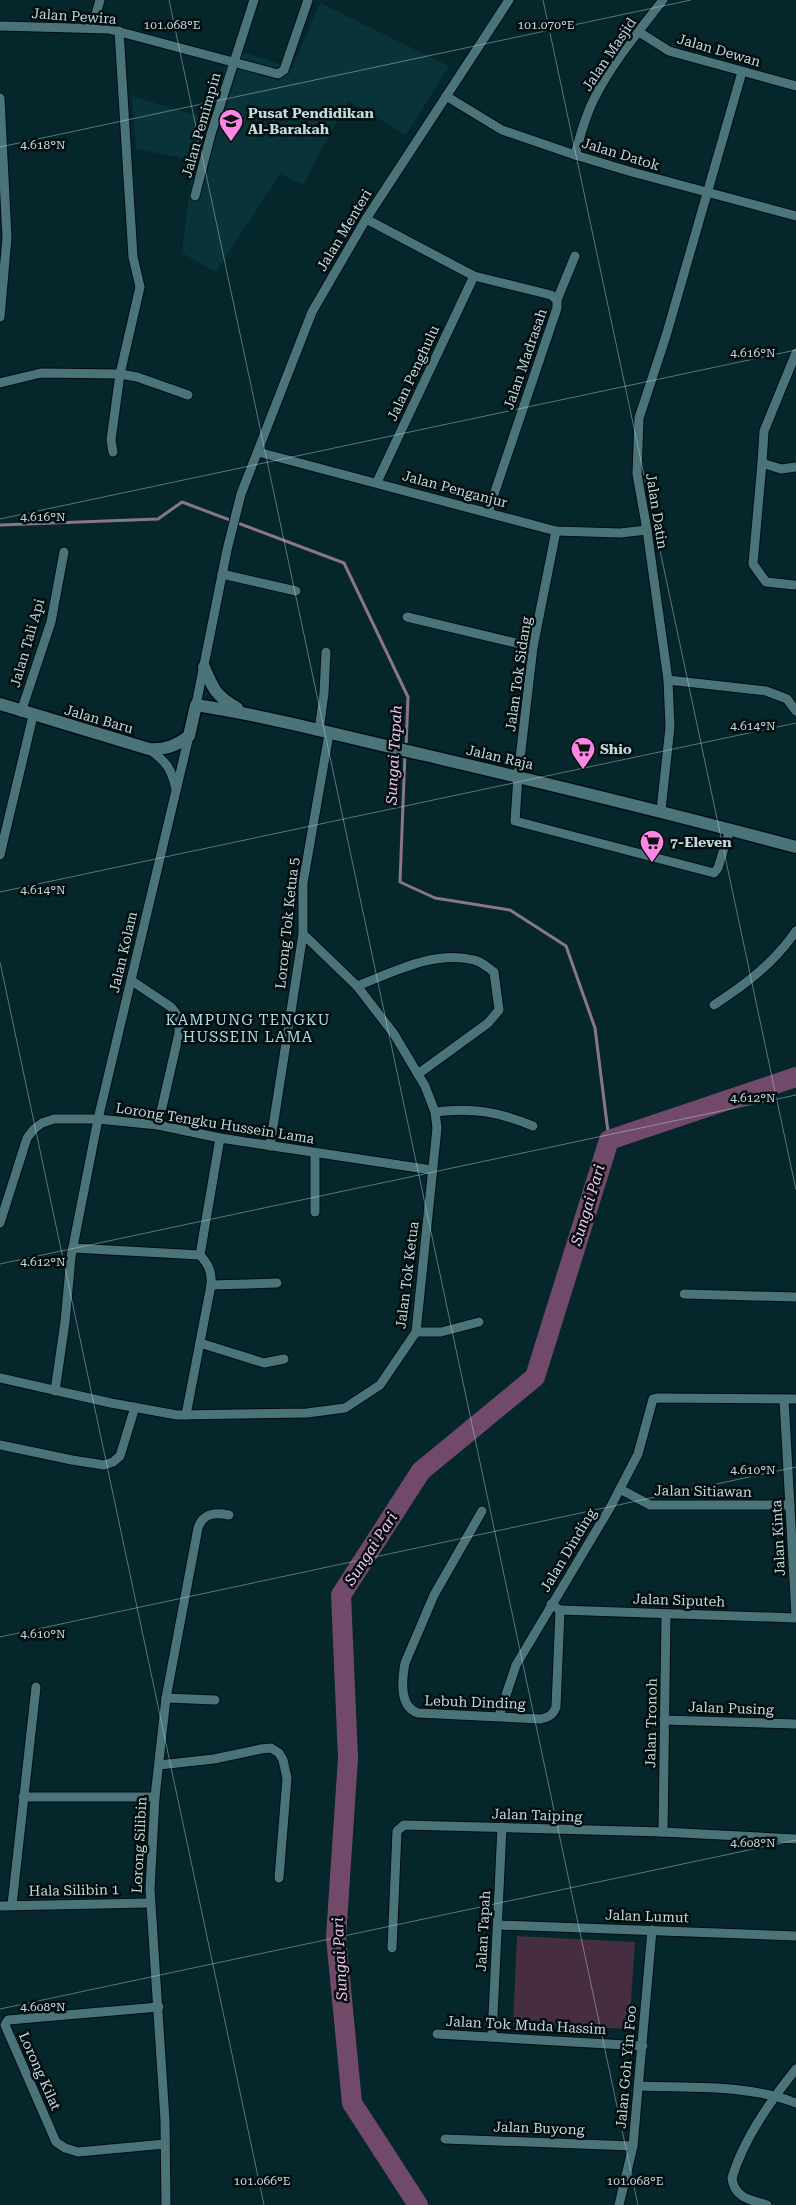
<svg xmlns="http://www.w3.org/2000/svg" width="796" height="2205" viewBox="0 0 796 2205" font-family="'Roboto Serif',serif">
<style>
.built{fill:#083338}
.green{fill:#462e40}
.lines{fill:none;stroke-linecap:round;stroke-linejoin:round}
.stream{stroke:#8b758c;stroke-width:3}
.river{stroke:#724a69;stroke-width:20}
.street-casing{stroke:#000e10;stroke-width:11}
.secondary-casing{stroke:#000e10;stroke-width:15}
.street{stroke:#4a747a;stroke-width:9}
.secondary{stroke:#4a747a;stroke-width:12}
.ticks{fill:none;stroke:#c4d9dc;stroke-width:1;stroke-opacity:0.45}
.labels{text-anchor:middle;stroke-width:5;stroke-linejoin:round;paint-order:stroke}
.street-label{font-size:14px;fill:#c4d9dc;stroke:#010d0f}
.poi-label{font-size:14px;font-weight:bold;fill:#c4d9dc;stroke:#010d0f;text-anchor:start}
.water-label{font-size:15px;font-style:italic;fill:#f7c2ea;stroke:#010d0f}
.neighbourhood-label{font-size:15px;letter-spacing:1px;fill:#aedbe1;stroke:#010d0f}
.ticks-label{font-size:12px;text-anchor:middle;fill:#c4d9dc;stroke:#010d0f;stroke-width:5;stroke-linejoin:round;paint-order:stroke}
</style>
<rect width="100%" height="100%" fill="#05262a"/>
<polygon class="built" points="320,3 449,66 406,135 348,101 303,185 280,174 216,272 182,253 193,160 136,149 132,96 205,118 232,49 292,68"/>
<polygon class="green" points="517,1936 635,1942 629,2029 513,2024"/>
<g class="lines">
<g class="stream">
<polyline points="0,525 158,519 182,502 344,563 408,697 406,747"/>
<polyline points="405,753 400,882 435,898 510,910 566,946 595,1028 609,1140"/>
</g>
<polyline class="river" points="418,2205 352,2103 336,1937 348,1758 341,1595 421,1471 535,1377 609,1140 796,1077"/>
<defs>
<g id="street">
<polyline points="0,26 109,29 278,74 284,70 308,0"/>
<polyline points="92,28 100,0"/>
<polyline points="639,32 669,51 796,86"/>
<polyline points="446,96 502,130 575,155 632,172 796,216"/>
<polyline points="0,98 7,238 0,317"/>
<path d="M 575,155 C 580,136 585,117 594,99 C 611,64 639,31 663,0"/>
<polyline points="195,196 211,134 254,0"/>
<polyline points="366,219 474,276 551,295 557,300 557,308 488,512"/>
<polyline points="557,300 575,256"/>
<polyline points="796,353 764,431 762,463 781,469 796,467"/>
<polyline points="0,383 41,373 120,374 137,377 188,395"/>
<polyline points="113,452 111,440 120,374 140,287 133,257 119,31"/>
<polyline points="258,452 556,531 620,533 647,530"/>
<polyline points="762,463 753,564 766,582 794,585"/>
<polyline points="377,482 474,276"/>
<polyline points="556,531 533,647 518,776 515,821 714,873 718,868 730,829"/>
<polyline points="222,574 296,591"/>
<polyline points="407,617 533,647"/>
<polyline points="668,680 766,691 787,699 796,711"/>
<polyline points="196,705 227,550 241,494 312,312 366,219 509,0"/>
<polyline points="21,712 51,622 64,552"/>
<polyline points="319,731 324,693 326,652"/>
<path d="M 149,749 C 166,762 171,767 176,789"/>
<polyline points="661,810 670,727 668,680 647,530 637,474 639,418 666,336 742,72"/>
<polyline points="0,855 33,716"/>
<polyline points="132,981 171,1007 179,1017 179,1033 158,1125"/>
<path d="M 357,986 C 394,972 434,950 474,960 C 481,961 488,968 494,972 L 499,1010 L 488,1023 L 418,1074"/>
<path d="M 714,1005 C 746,984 774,963 796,931"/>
<path d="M 435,1112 C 472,1107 499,1112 533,1126"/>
<polyline points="270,1146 303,934 303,883 329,734"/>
<polyline points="315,1153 315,1212"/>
<polyline points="0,1223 27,1138 34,1129 42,1123 54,1119 98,1119 158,1125 220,1138 432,1170"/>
<polyline points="73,1248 200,1255"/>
<polyline points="211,1285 277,1283"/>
<polyline points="684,1294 796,1297"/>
<polyline points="416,1332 441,1332 479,1322"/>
<polyline points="200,1343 264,1363 284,1359"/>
<polyline points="0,1378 111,1403 177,1415 307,1413 345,1408 380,1385 416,1332 437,1128 435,1112 425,1086 394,1034 357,986 303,934"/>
<polyline points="55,1391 65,1322 71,1257 98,1119 189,736"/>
<polyline points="784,1399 796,1616"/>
<path d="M 186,1415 L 211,1285 C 212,1272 209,1265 200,1255 L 220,1138"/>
<polyline points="0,1445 72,1460 104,1465 113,1462 120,1456 135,1407"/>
<polyline points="620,1489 650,1505 790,1505"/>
<path d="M 482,1511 L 434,1595 L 405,1663 C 402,1679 399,1707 418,1713 L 541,1719 C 549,1717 553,1715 556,1707 L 560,1610 L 551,1604"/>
<polyline points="560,1610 796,1618"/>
<polyline points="166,1698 215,1700"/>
<polyline points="499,1716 516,1665 611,1506 638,1454 653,1399 657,1398 796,1399"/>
<polyline points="664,1720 796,1724"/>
<polyline points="159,1765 214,1759 261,1749 271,1748 279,1753 283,1760 287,1778 279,1878"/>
<polyline points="23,1797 155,1797"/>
<polyline points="663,1832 666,1614"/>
<polyline points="12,1905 36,1687"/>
<polyline points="0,1906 149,1903"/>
<polyline points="498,1925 796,1936"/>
<polyline points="392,1948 397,1831 404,1825 663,1832 796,1839"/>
<polyline points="159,2007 8,2020 5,2025 56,2142 65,2148 78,2152 165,2144"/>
<polyline points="437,2034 643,2046"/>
<polyline points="492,2037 502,1827"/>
<path d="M 639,2086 C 691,2088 747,2084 796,2103"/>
<polyline points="445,2139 633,2146"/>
<path d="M 166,2205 L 165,2120 L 150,1889 L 155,1797 L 166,1698 L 198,1528 C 203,1513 215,1512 229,1515"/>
<polyline points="619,2205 633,2146 652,1930"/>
<path d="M 767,2205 C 751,2200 734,2198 732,2178 C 743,2140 771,2100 796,2069"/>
</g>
<g id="secondary">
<path d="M 204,667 C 213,689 216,696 237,708"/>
<path d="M 0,704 L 149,749 C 165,750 176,746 189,736 L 196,705 C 273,717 349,738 425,755 C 549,784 673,814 796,847"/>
</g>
</defs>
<use href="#street" class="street-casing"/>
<use href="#secondary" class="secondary-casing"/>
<use href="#street" class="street"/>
<use href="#secondary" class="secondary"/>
</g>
<path class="ticks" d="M 169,0 L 638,2205M 543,0 L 796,1190M 0,147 L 691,0M 0,519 L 796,350M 0,892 L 796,723M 0,962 L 264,2205M 0,1264 L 796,1095M 0,1637 L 796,1467M 0,2009 L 796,1840"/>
<defs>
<symbol id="school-pin" viewBox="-11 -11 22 30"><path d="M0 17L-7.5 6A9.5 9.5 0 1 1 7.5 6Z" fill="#fc86e4" stroke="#010d0f"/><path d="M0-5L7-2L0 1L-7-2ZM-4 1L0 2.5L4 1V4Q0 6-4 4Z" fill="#111"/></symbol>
<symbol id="supermarket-pin" viewBox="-11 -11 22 30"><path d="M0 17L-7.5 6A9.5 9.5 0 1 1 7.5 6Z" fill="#fc86e4" stroke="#010d0f"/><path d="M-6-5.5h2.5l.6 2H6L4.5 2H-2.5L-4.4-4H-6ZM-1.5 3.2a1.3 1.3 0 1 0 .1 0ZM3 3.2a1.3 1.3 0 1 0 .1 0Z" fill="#111"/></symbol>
</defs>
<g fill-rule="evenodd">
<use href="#school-pin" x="217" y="107" width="28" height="38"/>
<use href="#supermarket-pin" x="569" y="735" width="28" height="38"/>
<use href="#supermarket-pin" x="638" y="828" width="28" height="38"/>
</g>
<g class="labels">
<g class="street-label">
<text transform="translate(74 16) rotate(4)" y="5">Jalan Pewira</text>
<text transform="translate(719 50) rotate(16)" y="5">Jalan Dewan</text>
<text transform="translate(609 54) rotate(-56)" y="5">Jalan Masjid</text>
<text transform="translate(201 125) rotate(-74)" y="5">Jalan Pemimpin</text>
<text transform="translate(621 154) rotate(17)" y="5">Jalan Datok</text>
<text transform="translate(344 230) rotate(-59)" y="5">Jalan Menteri</text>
<text transform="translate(525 359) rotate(-71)" y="5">Jalan Madrasah</text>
<text transform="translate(413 373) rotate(-65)" y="5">Jalan Penghulu</text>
<text transform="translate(455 489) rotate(15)" y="5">Jalan Penganjur</text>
<text transform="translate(657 511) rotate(81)" y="5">Jalan Datin</text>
<text transform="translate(27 643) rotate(-74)" y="5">Jalan Tali Api</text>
<text transform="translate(518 674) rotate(-82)" y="5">Jalan Tok Sidang</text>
<text transform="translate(99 719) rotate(16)" y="5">Jalan Baru</text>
<text transform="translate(500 757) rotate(13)" y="5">Jalan Raja</text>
<text transform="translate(287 923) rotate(-84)" y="5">Lorong Tok Ketua 5</text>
<text transform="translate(123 952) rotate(-77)" y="5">Jalan Kolam</text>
<text transform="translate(215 1123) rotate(9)" y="5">Lorong Tengku Hussein Lama</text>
<text transform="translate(407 1275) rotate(-83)" y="5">Jalan Tok Ketua</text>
<text transform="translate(703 1491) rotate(1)" y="5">Jalan Sitiawan</text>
<text transform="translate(778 1538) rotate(-93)" y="5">Jalan Kinta</text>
<text transform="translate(568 1550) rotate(-59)" y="5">Jalan Dinding</text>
<text transform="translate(679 1600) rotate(2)" y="5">Jalan Siputeh</text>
<text transform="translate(475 1702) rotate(2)" y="5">Lebuh Dinding</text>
<text transform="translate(731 1708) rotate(2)" y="5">Jalan Pusing</text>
<text transform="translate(651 1723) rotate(-89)" y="5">Jalan Tronoh</text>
<text transform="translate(537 1815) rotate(2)" y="5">Jalan Taiping</text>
<text transform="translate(139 1845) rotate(-87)" y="5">Lorong Silibin</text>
<text transform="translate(74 1890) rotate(-1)" y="5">Hala Silibin 1</text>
<text transform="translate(647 1916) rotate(2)" y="5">Jalan Lumut</text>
<text transform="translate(483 1931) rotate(-87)" y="5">Jalan Tapah</text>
<text transform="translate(526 2025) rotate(3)" y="5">Jalan Tok Muda Hassim</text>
<text transform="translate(626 2067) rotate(-85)" y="5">Jalan Goh Yin Foo</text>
<text transform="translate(40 2071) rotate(66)" y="5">Lorong Kilat</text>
<text transform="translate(539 2128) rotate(2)" y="5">Jalan Buyong</text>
</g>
<g class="poi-label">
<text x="248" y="118">Pusat Pendidikan<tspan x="248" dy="16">Al-Barakah</tspan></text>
<text x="600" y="754">Shio</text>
<text x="670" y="847">7-Eleven</text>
</g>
<g class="water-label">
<text transform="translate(394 755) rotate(-87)" y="5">Sungai Tapah</text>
<text transform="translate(588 1205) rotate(-73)" y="5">Sungai Pari</text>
<text transform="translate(371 1549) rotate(-57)" y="5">Sungai Pari</text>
<text transform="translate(340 1959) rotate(-93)" y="5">Sungai Pari</text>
</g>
<g class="neighbourhood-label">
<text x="248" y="1025">KAMPUNG TENGKU<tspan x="248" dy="17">HUSSEIN LAMA</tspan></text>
</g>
</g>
<g class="ticks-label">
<text x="172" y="29">101.068°E</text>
<text x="546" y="29">101.070°E</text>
<text x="43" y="149">4.618°N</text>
<text x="753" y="357">4.616°N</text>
<text x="43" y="521">4.616°N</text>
<text x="753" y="730">4.614°N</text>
<text x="43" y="894">4.614°N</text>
<text x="753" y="1102">4.612°N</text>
<text x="43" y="1266">4.612°N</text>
<text x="753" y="1474">4.610°N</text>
<text x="43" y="1638">4.610°N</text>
<text x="753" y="1847">4.608°N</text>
<text x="43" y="2011">4.608°N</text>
<text x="262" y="2185">101.066°E</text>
<text x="635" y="2185">101.068°E</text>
</g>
</svg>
